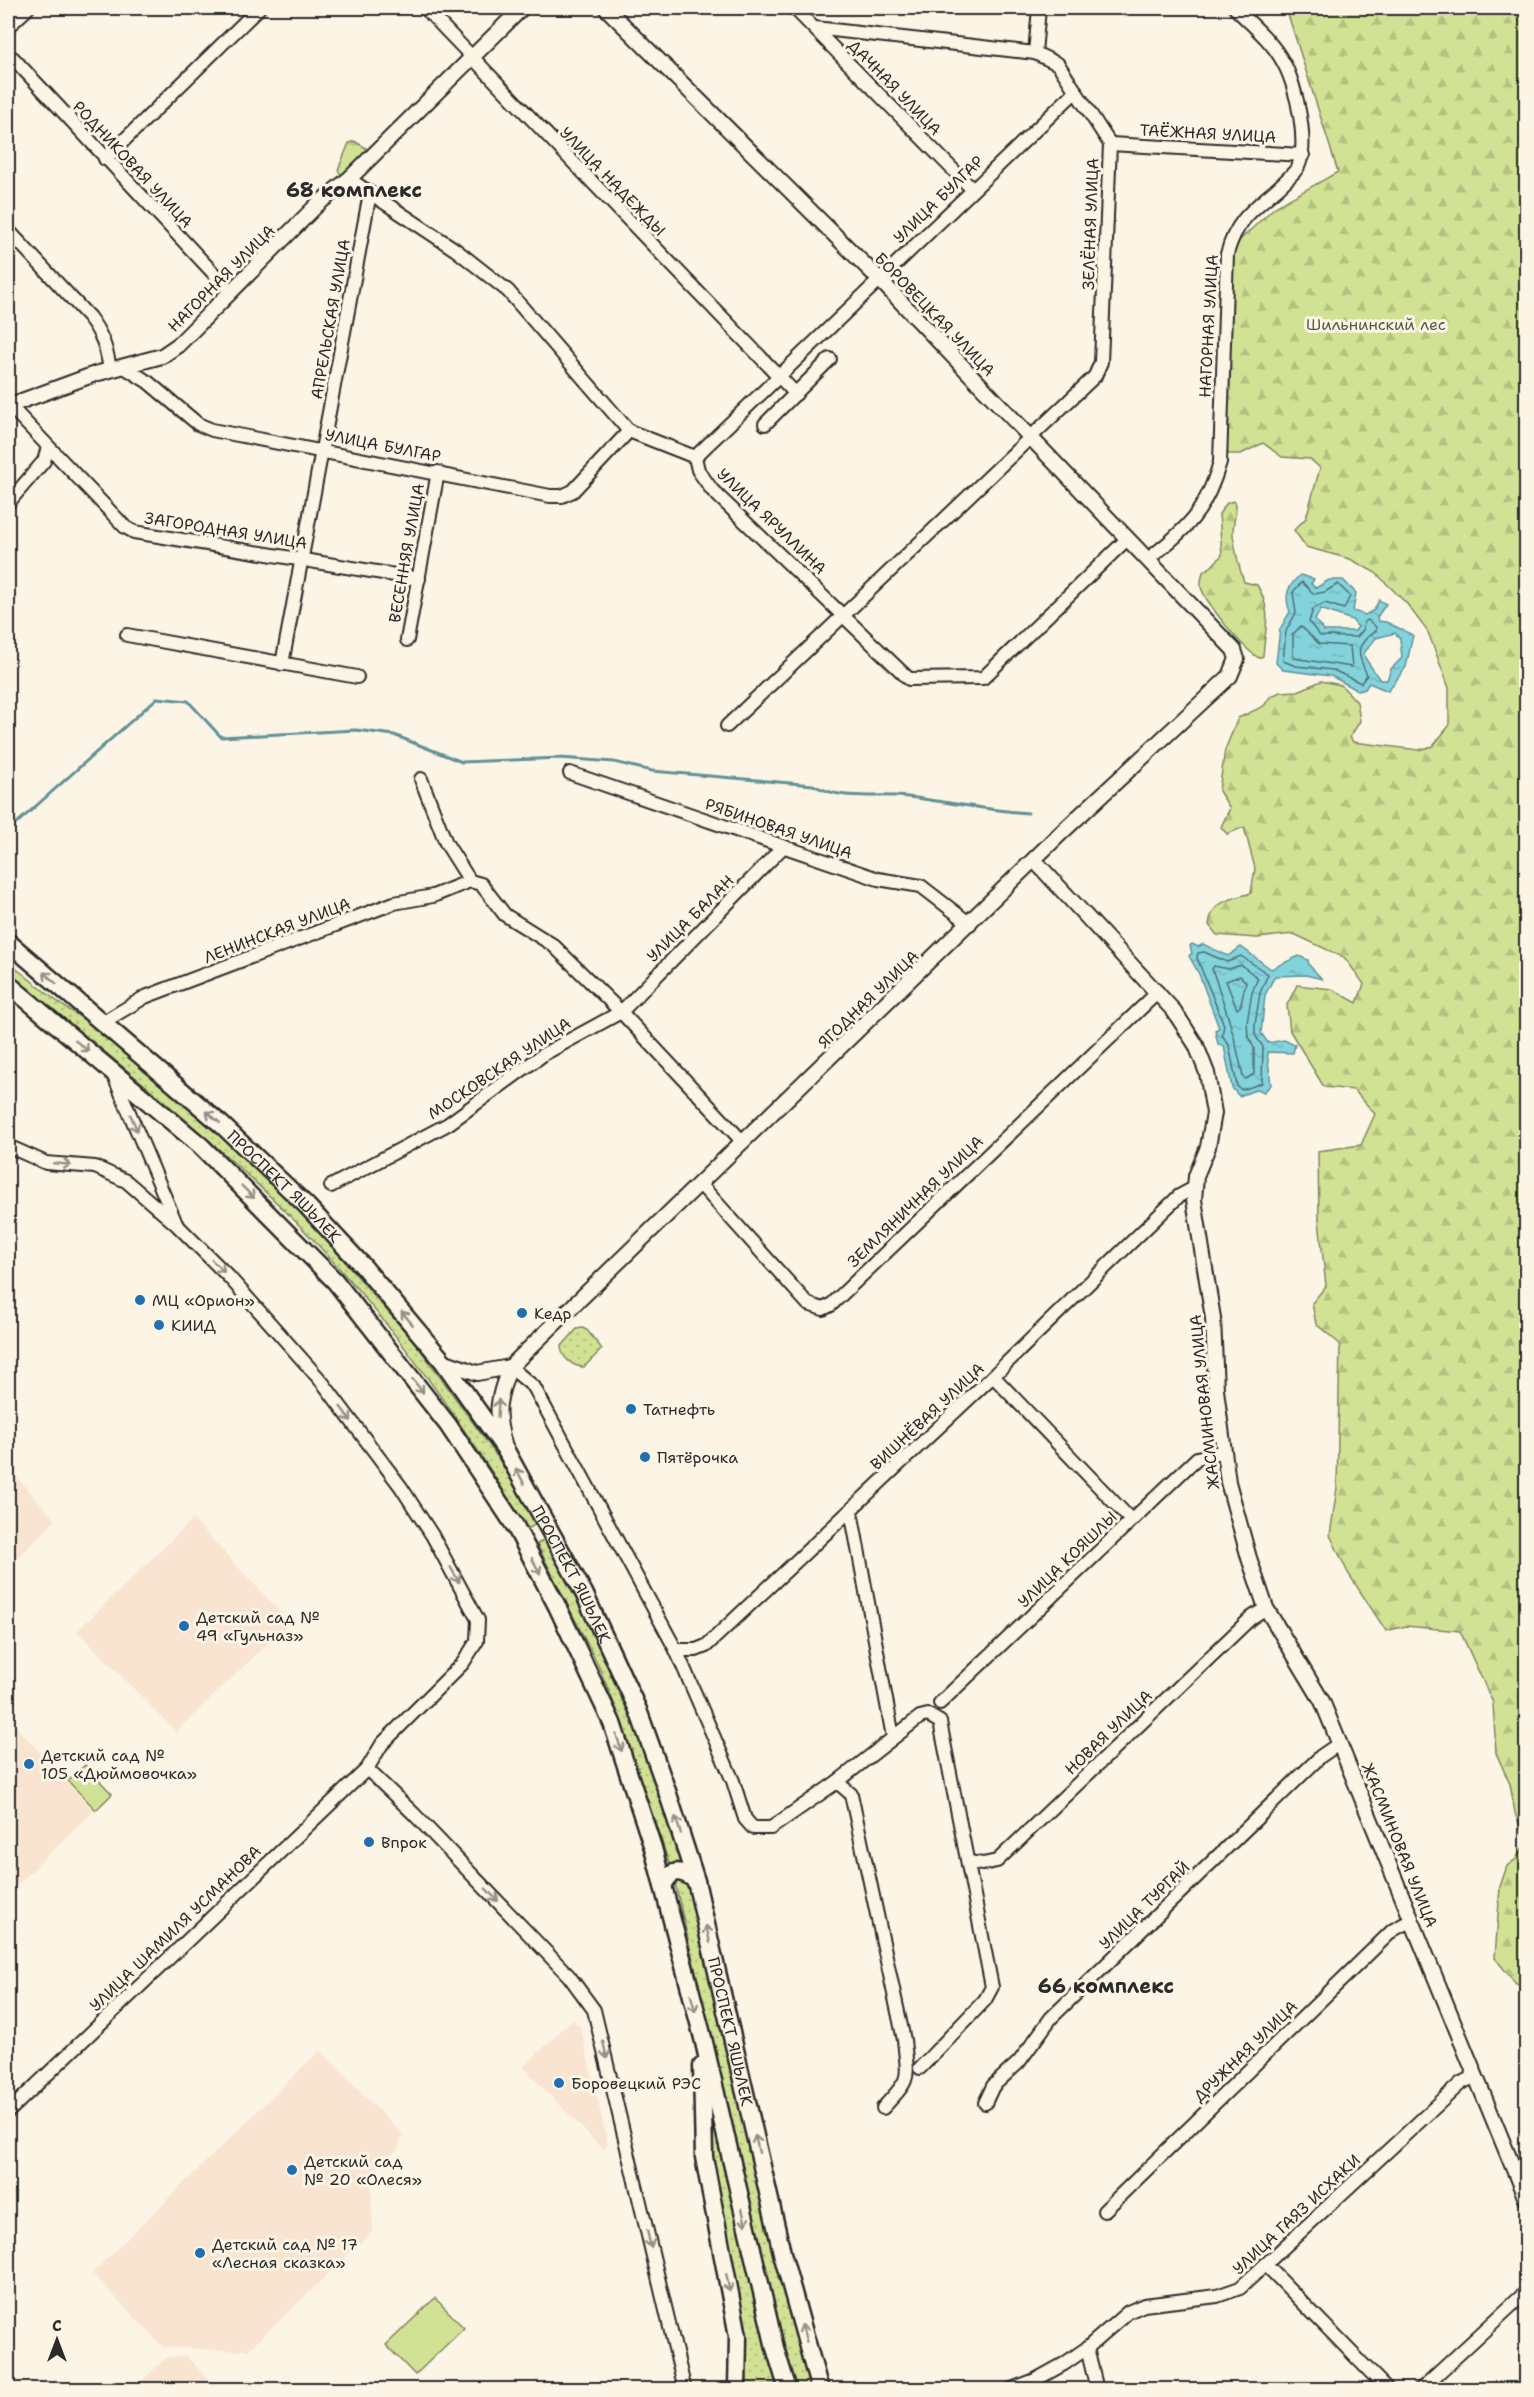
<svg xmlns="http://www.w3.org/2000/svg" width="1534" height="2397" viewBox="0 0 1534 2397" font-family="'Shantell Sans',sans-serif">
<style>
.built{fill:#f9e4d2}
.grass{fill:url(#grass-dots);stroke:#7e8660;stroke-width:1.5}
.forest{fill:url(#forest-firs);stroke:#7e8660;stroke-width:1.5}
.park{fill:#d2e295;stroke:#7e8660;stroke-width:1.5}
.water{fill:url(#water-ripples);stroke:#609096;stroke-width:1.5;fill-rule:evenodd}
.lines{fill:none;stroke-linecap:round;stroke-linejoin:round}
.shore{stroke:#4e6e72;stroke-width:1.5}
.stream{stroke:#609096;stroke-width:3}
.minor-casing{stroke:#2b2b2b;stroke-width:16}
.tertiary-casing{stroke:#2b2b2b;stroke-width:18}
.secondary-casing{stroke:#2b2b2b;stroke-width:21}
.minor{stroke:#fcf5e5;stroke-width:12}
.tertiary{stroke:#fcf5e5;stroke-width:14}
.secondary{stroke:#fcf5e5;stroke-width:16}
.oneway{stroke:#949088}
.poi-dot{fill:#1f6fb2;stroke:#fcf5e5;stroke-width:2}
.labels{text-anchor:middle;stroke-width:6;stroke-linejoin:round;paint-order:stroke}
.street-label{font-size:16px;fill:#2b2b2b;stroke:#fcf5e5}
.park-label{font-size:16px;fill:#555946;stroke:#fcf5e5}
.poi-label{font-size:16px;fill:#2b2b2b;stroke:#fcf5e5;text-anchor:start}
.quarter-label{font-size:20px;font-weight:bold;fill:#2b2b2b;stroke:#fcf5e5}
</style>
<defs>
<pattern id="grass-dots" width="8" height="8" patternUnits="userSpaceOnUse" patternTransform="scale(1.5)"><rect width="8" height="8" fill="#d2e295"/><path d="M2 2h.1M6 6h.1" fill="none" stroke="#b4c281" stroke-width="1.8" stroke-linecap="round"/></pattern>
<pattern id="forest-firs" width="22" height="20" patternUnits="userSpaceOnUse" patternTransform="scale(1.5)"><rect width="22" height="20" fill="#d2e295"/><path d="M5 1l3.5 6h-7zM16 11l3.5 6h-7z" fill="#b4c281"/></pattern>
<pattern id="water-ripples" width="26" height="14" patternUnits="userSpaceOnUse" patternTransform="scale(1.5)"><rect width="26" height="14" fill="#83d3dd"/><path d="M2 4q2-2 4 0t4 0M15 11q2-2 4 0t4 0" fill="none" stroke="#71b5be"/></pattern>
</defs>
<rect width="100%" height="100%" fill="#fcf5e5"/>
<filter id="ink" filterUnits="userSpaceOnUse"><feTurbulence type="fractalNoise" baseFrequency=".0167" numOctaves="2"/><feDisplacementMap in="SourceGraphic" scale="12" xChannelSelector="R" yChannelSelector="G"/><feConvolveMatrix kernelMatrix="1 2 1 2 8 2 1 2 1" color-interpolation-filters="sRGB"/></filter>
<g filter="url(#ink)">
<g class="built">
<polygon points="8,1468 56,1520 8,1568"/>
<polygon points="193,1519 290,1622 176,1732 77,1631"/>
<polygon points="8,1718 94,1811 8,1894"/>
<polygon points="573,2019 581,2028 608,2145 603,2150 523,2067"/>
<polygon points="320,2050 404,2136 399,2141 399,2148 371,2175 373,2231 247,2351 244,2349 240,2351 163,2347 92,2273"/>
<polygon points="186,2356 218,2389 133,2389 167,2357"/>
</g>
<g class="grass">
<path d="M 8,962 L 63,1006 L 91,1024 L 217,1131 L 290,1198 L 420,1349 L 497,1456 L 535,1520 L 534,1525 L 530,1528 L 526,1527 C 457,1412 377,1301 280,1206 C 195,1123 100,1048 8,973 Z"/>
<path d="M 582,1328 L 587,1330 L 602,1349 L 584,1367 C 573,1367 562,1358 561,1347 L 577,1329 Z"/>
<polygon points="545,1539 608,1661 629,1710 682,1862 670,1866 619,1715 598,1665 537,1544"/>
<polygon points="681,1879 689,1886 786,2300 810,2389 797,2389 773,2304 675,1883"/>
<polygon points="708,2097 757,2310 779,2389 743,2389 746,2366 744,2335 711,2173"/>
</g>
<g class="forest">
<path d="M 1286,8 L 1526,8 L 1526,1988 L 1516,1984 L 1495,1958 L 1500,1887 L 1507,1866 L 1516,1859 L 1526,1842 L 1515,1813 L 1510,1784 L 1496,1753 L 1493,1703 L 1460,1631 L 1406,1626 L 1386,1631 L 1348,1573 L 1330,1535 L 1337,1488 L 1340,1344 L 1316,1324 L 1312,1303 L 1326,1286 L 1319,1220 L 1318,1151 L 1361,1145 L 1375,1114 L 1354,1090 L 1324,1087 L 1290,1031 L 1287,1005 L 1297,985 L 1332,989 L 1357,1003 L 1364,984 L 1345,958 L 1294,934 L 1257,938 L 1217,935 L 1209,925 C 1211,901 1231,899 1251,893 L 1255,868 L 1244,827 L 1227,834 L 1221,827 L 1230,808 L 1219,791 L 1225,750 L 1238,718 L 1264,706 L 1270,697 L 1280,692 L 1298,691 L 1321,681 L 1341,685 L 1357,702 L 1360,721 L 1350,737 L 1353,742 L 1419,750 L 1433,746 L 1449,726 L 1449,688 L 1428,632 L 1407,604 L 1376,573 L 1350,559 L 1306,547 L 1294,530 L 1306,518 L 1320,468 L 1310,459 L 1282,457 L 1263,443 L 1241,454 L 1223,454 L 1228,251 L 1275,207 L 1338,172 Z"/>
<polygon points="354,141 366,148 367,152 341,175 338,170 349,143"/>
<path d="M 1234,501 C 1238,514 1232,523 1233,535 C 1235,550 1239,567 1244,582 L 1257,585 C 1273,612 1265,627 1263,656 L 1259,658 C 1244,650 1206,604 1201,587 C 1200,582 1202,577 1203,572 L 1212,566 L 1222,555 L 1219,514 L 1227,503 Z"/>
</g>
<g class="park">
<polygon points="85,1765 112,1794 96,1810 68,1781"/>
<polygon points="435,2298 464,2328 415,2375 386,2345"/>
</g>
<g class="water">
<path d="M 1300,575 L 1314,579 L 1311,584 L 1316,588 L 1329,580 L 1343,580 L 1356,593 L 1353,611 L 1365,615 L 1374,610 L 1379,600 L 1386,604 L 1377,617 L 1378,621 L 1386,622 L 1413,635 L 1406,667 L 1388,691 L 1369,683 L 1365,689 L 1359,691 L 1331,676 L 1283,670 L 1276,663 L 1280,629 L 1290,612 C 1284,596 1287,587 1300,575 ZM 1321,609 L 1352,620 L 1358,627 L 1355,631 L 1324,631 L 1315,620 ZM 1395,633 L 1400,639 L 1402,658 L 1391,669 L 1387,680 L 1380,680 L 1365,658 L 1364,653 L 1376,638 Z"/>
<polygon points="1192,944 1198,947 1203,944 1228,956 1241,947 1271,969 1299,956 1308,960 1309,965 1322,979 1306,975 1275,976 1265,995 1261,1033 1268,1043 1284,1040 1295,1045 1293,1053 1267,1052 1271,1085 1264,1092 1258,1089 1239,1096 1232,1088 1224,1046 1218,1044 1215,1030 1219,1028 1199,974 1189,956 1192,953 1190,946"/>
</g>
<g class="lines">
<g class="shore">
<path d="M 1302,582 L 1314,594 L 1325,592 L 1338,584 L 1350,596 L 1344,609 L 1325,603 L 1313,609 L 1309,622 L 1320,636 L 1357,637 L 1363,630 L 1364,622 L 1368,620 L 1376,627 L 1376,631 C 1354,645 1357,654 1367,675 L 1361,683 L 1333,670 L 1296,666 L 1283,661 L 1286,631 L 1296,613 L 1293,592 Z"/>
<polygon points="1301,626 1319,644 1350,646 1352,667 1293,658 1293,634"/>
<polygon points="1204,952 1227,962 1241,956 1268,974 1260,993 1255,1024 1255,1035 1263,1047 1262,1083 1242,1090 1237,1086 1229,1045 1222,1035 1224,1025 1197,958 1198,953"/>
<path d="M 1241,965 L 1258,978 L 1252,992 L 1247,1023 L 1248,1036 L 1254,1048 L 1254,1074 L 1246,1079 L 1243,1077 C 1236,1039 1225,1006 1212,969 L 1214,966 L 1229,969 Z"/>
<polygon points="1240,976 1246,982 1240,1007 1237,1009 1226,981"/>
</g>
<path class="stream" d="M 8,831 L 157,698 L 188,701 L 221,737 L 356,730 L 394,735 L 462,762 L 560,758 L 614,762 L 652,771 L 813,785 C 845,802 873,793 908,797 C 948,802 987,810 1028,813"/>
<defs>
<g id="minor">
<polyline points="425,8 796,394"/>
<polyline points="794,8 972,189"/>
<polyline points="8,27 28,8"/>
<polyline points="1035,53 1039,8"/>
<polyline points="13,58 231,292"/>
<polyline points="1110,144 1303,155"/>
<polyline points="105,159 259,8"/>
<polyline points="349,179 456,250 508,291 629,431 695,457 698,470 712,490 909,679 983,678 1126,540"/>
<path d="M 8,230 L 89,317 C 102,334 107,349 110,370"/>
<polyline points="124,367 148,382 198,424 212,430 550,496 562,496 573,491 629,431"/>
<polyline points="8,404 125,527 134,532 419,579"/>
<polyline points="765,424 830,359"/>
<polyline points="695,457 1076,91"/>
<polyline points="8,503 44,461 48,447"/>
<path d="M 1147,560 C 1187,528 1205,514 1220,462 L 1227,254 C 1239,209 1267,203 1295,171 C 1312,152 1296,83 1283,62 C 1272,41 1251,24 1235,8"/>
<polyline points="127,635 357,677"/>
<polyline points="407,640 438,472"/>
<polyline points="282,664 370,193"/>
<polyline points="727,726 1095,376 1101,362 1110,144 1058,64 1035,53 815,28"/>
<polyline points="570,773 878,879 921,886 970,924"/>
<polyline points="421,779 446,843 470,881"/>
<polyline points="470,881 481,884 505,915 553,945 621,1012 743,1142"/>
<polyline points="102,1023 145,997 394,903 433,896 470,881"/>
<polyline points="113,1074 175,1221"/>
<polyline points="8,1146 46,1163 95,1167 126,1181 177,1225 229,1277 323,1383 401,1487 432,1535 478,1620 477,1641 463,1663 382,1744 367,1769 8,2112"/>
<polyline points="700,1184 808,1304 823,1309 831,1305 1158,992"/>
<polyline points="331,1186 448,1124 544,1054 621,1012 783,847"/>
<polyline points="510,1367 534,1387 676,1650 733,1781 745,1819 753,1828 771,1828 837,1782 920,1717 928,1715 940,1722 992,1987 985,2000 920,2068"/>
<polyline points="993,1376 1131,1520"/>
<polyline points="851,1511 893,1737"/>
<polyline points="676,1650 696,1650 706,1646 993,1376 1179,1196 1194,1188"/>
<polyline points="940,1703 1197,1458 1224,1451"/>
<polyline points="367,1769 413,1813 569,1976 594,2010 685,2390"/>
<path d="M 837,1782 L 851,1794 L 904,2040 C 908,2081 912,2077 883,2108"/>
<polyline points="968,1862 983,1864 997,1861 1251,1618 1266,1608"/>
<polyline points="985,2103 993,2086 1019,2062 1051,2018 1321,1756 1340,1743"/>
<polyline points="1104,2211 1393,1930 1412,1920"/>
<polyline points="1267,2266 1388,2390"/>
<polyline points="1087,2348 1097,2390"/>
<polyline points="1009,2390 1035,2380 1064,2364 1087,2348 1128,2312 1144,2305 1217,2296 1240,2288 1461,2083 1476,2076"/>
<polyline points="1420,2390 1526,2292"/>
</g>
<g id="tertiary">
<polyline points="8,406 95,374 162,356 178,345 318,204 349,179 522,8"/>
<polyline points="1034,860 1174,1011 1196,1045 1207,1073 1214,1113 1208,1147 1196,1176 1194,1200 1213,1318 1216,1390 1228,1482 1249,1558 1266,1608 1322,1701 1526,2199"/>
<polyline points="443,1361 477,1373 510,1367"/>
<path d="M 504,1444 C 495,1412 497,1399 510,1367 L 1060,834 L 1230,676 L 1237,659 L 1234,650 L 879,279 L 606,8"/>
</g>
<g id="secondary">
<path id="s1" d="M 8,942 L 222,1125 L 306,1205 L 362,1265 L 442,1360 L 505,1449 L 584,1593 L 638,1710 L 667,1791 L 696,1881 L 783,2257 L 820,2390"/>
<polyline points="8,984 201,1146 335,1281 448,1425 515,1526 557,1606 612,1723 653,1848 703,2038 775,2348 788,2390"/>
<path d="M 663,1886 C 671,1868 682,1869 696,1881"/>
<polyline points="702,2066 704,2157 738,2336 737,2390"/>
</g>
</defs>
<use href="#minor" class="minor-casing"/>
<use href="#tertiary" class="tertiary-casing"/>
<use href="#secondary" class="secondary-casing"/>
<use href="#minor" class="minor"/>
<use href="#tertiary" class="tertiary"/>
<use href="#secondary" class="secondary"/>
</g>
<defs><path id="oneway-shaft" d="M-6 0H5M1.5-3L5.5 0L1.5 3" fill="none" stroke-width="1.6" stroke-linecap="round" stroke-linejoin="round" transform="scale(1.5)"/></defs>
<g class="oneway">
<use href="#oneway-shaft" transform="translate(50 978) rotate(-139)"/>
<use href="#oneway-shaft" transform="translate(82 1046) rotate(39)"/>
<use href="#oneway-shaft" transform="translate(213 1117) rotate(-140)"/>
<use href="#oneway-shaft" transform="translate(134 1123) rotate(67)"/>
<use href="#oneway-shaft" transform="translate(62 1164) rotate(5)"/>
<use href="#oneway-shaft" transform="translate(248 1192) rotate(45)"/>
<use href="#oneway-shaft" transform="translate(218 1266) rotate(44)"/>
<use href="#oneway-shaft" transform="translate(407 1318) rotate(-130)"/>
<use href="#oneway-shaft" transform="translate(418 1386) rotate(52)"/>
<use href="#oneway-shaft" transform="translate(498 1408) rotate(-87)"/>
<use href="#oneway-shaft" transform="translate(346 1414) rotate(53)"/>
<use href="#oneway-shaft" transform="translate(520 1476) rotate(-118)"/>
<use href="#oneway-shaft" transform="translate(536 1566) rotate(62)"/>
<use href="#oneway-shaft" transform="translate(455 1575) rotate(60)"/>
<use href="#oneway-shaft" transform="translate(619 1743) rotate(72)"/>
<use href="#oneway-shaft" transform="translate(678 1825) rotate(-108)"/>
<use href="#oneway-shaft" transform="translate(492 1895) rotate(46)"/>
<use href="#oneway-shaft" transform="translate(708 1934) rotate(-103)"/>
<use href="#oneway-shaft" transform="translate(693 2003) rotate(75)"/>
<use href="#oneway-shaft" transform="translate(605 2050) rotate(77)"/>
<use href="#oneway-shaft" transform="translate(757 2144) rotate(-103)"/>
<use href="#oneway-shaft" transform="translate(744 2217) rotate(77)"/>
<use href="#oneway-shaft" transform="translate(649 2239) rotate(77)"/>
<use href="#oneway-shaft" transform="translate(728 2283) rotate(79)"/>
<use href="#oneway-shaft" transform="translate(804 2333) rotate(-106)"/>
</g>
</g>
<g class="poi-dot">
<circle cx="140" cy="1300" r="6"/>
<circle cx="522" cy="1313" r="6"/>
<circle cx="159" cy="1325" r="6"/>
<circle cx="631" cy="1409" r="6"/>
<circle cx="645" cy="1457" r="6"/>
<circle cx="184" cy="1626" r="6"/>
<circle cx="29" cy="1764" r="6"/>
<circle cx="369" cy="1842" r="6"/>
<circle cx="559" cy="2083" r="6"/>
<circle cx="292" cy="2170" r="6"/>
<circle cx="200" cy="2253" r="6"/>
</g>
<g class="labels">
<g class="street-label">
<text transform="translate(895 87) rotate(46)" y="6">ДАЧНАЯ УЛИЦА</text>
<text transform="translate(1208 133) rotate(3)" y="6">ТАЁЖНАЯ УЛИЦА</text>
<text transform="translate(133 164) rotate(47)" y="6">РОДНИКОВАЯ УЛИЦА</text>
<text transform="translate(613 181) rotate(46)" y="6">УЛИЦА НАДЕЖДЫ</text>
<text transform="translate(938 199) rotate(-44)" y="6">УЛИЦА БУЛГАР</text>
<text transform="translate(1090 224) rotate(-88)" y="6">ЗЕЛЁНАЯ УЛИЦА</text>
<text transform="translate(221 278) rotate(-45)" y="6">НАГОРНАЯ УЛИЦА</text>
<text transform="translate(935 314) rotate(46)" y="6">БОРОВЕЦКАЯ УЛИЦА</text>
<text transform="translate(330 319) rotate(-80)" y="6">АПРЕЛЬСКАЯ УЛИЦА</text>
<text transform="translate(1208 326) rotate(-87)" y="6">НАГОРНАЯ УЛИЦА</text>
<text transform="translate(383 445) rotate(11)" y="6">УЛИЦА БУЛГАР</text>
<text transform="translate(772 521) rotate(44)" y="6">УЛИЦА ЯРУЛЛИНА</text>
<text transform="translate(226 530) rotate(9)" y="6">ЗАГОРОДНАЯ УЛИЦА</text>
<text transform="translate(406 553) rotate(-80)" y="6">ВЕСЕННЯЯ УЛИЦА</text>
<text transform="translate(779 828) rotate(19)" y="6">РЯБИНОВАЯ УЛИЦА</text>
<text transform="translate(690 918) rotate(-45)" y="6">УЛИЦА БАЛАН</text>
<text transform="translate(277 930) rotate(-21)" y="6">ЛЕНИНСКАЯ УЛИЦА</text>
<text transform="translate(868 999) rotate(-44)" y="6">ЯГОДНАЯ УЛИЦА</text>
<text transform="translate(499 1068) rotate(-34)" y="6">МОСКОВСКАЯ УЛИЦА</text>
<text dy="6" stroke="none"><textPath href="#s1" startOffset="369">ПРОСПЕКТ ЯШЬЛЕК</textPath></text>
<text transform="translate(915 1201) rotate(-44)" y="6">ЗЕМЛЯНИЧНАЯ УЛИЦА</text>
<text transform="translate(1204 1402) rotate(-96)" y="6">ЖАСМИНОВАЯ УЛИЦА</text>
<text transform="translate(927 1416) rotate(-43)" y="6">ВИШНЁВАЯ УЛИЦА</text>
<text transform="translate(1067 1559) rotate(-44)" y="6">УЛИЦА КОЯШЛЫ</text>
<text dy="6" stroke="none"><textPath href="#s1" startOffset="855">ПРОСПЕКТ ЯШЬЛЕК</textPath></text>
<text transform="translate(1108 1732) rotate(-44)" y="6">НОВАЯ УЛИЦА</text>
<text transform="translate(1400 1845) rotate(68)" y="6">ЖАСМИНОВАЯ УЛИЦА</text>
<text transform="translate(1144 1905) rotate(-44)" y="6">УЛИЦА ТУРГАЙ</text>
<text transform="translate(175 1928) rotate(-44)" y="6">УЛИЦА ШАМИЛЯ УСМАНОВА</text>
<text dy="6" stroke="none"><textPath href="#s1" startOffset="1341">ПРОСПЕКТ ЯШЬЛЕК</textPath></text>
<text transform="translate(1245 2051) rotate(-44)" y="6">ДРУЖНАЯ УЛИЦА</text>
<text transform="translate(1296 2214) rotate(-43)" y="6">УЛИЦА ГАЯЗ ИСХАКИ</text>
</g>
<g class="park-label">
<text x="1376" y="330">Шильнинский лес</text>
</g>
<g class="poi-label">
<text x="152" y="1306">МЦ «Орион»</text>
<text x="534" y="1319">Кедр</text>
<text x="171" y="1331">КИИД</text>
<text x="643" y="1415">Татнефть</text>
<text x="657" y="1463">Пятёрочка</text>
<text x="196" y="1623">Детский сад №<tspan x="196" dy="18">49 «Гульназ»</tspan></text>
<text x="41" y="1761">Детский сад №<tspan x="41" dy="18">105 «Дюймовочка»</tspan></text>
<text x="381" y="1848">Впрок</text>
<text x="571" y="2089">Боровецкий РЭС</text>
<text x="304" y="2167">Детский сад<tspan x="304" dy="18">№ 20 «Олеся»</tspan></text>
<text x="212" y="2250">Детский сад № 17<tspan x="212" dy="18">«Лесная сказка»</tspan></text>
</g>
<g class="quarter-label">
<text x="354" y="197">68 комплекс</text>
<text x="1106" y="1993">66 комплекс</text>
</g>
</g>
<rect width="1534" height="2397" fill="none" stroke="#fcf5e5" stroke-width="30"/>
<rect x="15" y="15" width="1504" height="2367" fill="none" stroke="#2b2b2b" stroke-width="2" filter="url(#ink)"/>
<g transform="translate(57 2340)" stroke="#fcf5e5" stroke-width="4.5" paint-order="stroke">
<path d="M0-4.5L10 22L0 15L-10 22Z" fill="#2b2b2b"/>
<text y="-9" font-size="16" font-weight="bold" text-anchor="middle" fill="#2b2b2b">С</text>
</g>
</svg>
